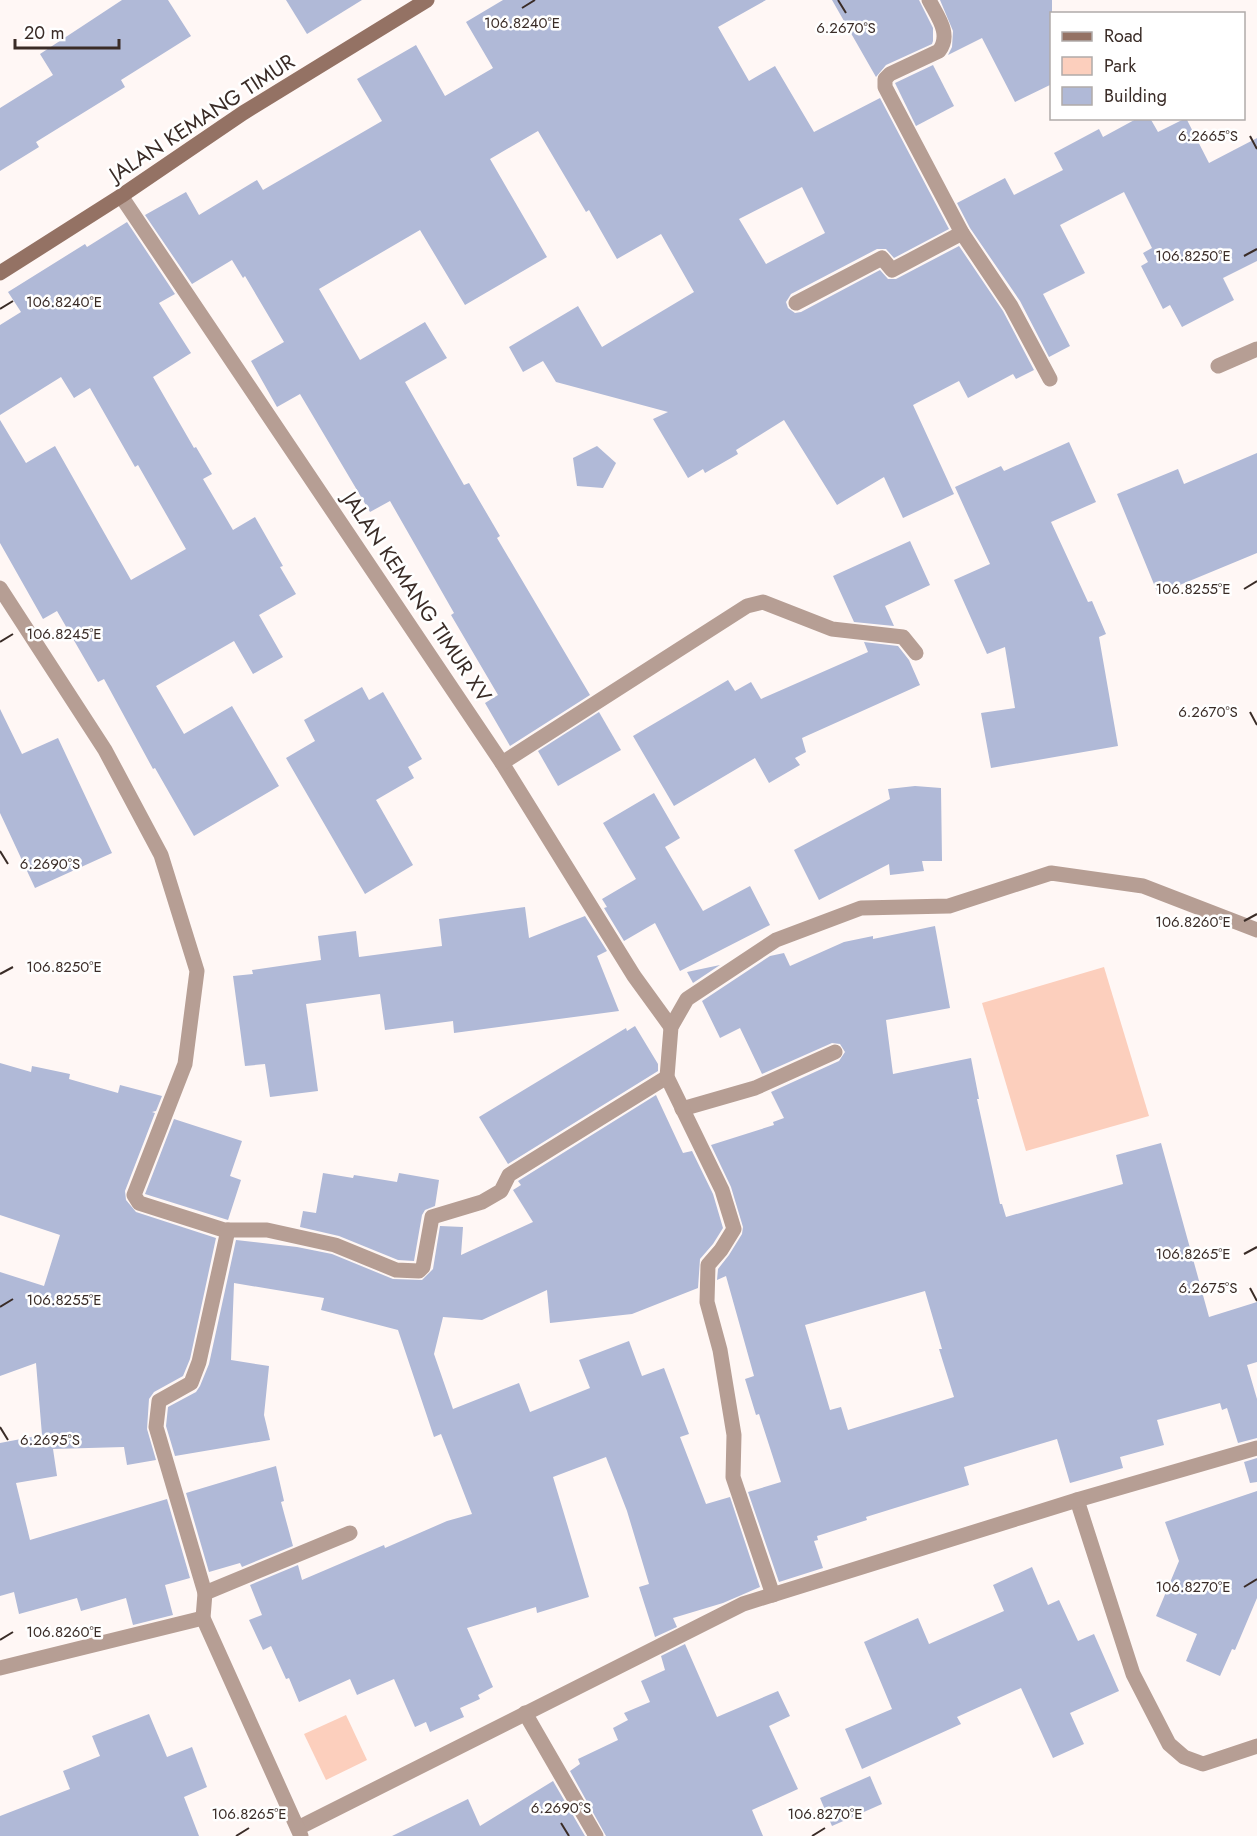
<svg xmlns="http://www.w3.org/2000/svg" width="1257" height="1836" viewBox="0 0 1257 1836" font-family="Jost,sans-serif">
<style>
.green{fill:#fccfbd}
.building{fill:#b0b9d7;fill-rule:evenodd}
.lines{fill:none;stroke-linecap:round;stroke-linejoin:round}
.street{stroke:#b69e94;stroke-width:15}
.secondary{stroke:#947264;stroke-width:15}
.ticks{fill:none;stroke:#3a2c27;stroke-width:2}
.labels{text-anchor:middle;stroke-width:5;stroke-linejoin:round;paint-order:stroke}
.street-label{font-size:21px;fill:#3a2c27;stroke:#fff}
.ticks-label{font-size:15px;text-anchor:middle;fill:#3a2c27;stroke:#fff;stroke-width:5;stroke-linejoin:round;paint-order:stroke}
</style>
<rect width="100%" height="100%" fill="#fff7f5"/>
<g class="green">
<polygon points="1104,967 1149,1116 1026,1151 982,1003"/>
<polygon points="346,1715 367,1760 326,1780 304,1734"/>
</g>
<g class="building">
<polygon points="122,0 168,0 191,36 121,80 125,87 36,142 39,147 0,171 0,108 53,75 40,54"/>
<polygon points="286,0 362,0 307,34"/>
<path d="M 503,0 L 766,0 L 718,27 L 749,81 L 775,66 L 814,132 L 880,98 L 949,229 L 894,258 L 886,249 L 877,249 L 791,294 L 786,302 L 788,308 L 795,313 L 801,312 L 880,270 L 888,279 L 896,279 L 959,246 L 1003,311 L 1034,370 L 1016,379 L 1013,374 L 968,398 L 959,381 L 913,405 L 954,494 L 903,518 L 884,477 L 837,505 L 784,420 L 736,450 L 738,454 L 705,473 L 703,469 L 688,478 L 653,419 L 668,412 L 556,382 L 543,361 L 523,372 L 509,347 L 578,306 L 602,347 L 694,292 L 661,234 L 617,259 L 589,210 L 586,212 L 538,131 L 490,159 L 547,257 L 465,305 L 420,230 L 319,289 L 360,360 L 425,322 L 447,358 L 405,382 L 464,485 L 469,483 L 500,536 L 497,538 L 590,695 L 510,746 L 485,703 L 498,695 L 451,615 L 454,613 L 390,501 L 370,512 L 300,394 L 277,407 L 251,361 L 284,342 L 245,276 L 243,278 L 232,260 L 192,284 L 145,215 L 186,192 L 199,215 L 257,180 L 263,190 L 382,121 L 357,79 L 416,45 L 445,96 L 493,68 L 466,22 ZM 802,187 L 825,233 L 766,264 L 739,219 Z"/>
<polygon points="832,0 919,0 933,28 933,41 932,44 886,65 876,77"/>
<polygon points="940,0 1052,0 1052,84 1015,102 982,38 948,55 952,47 953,31"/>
<polygon points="933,65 954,106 916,126 895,83"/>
<polygon points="1138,118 1150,118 1158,132 1186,118 1209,163 1257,138 1257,261 1223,278 1234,300 1182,327 1170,305 1163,309 1141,266 1148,262 1143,253 1152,248 1124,192 1060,225 1085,273 1043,294 1070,346 1049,357 1020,301 970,228 957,203 1005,178 1014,195 1063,170 1054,153 1099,129 1103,137"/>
<polygon points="127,222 175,294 159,303 191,353 153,377 194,448 196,447 212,474 203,479 233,530 255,517 283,566 280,567 296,594 259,615 283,657 253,674 234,641 156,686 184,734 232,706 279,786 194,836 155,768 153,769 104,679 98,682 57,611 43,619 0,543 0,420 26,463 55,446 131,580 186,549 138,465 135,467 90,388 74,398 61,377 0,415 0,325 21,312 8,292 85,244 87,247"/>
<polygon points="1069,442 1096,502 1051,522 1088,602 1092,601 1106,634 1099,637 1118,746 991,768 981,713 1015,708 1005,647 987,654 954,580 990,564 955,487 1001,466 1004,471"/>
<polygon points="597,446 616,463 603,488 577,486 573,458"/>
<polygon points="1257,453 1257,553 1158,594 1117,494 1178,469 1184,484"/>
<polygon points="910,541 930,585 885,606 894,626 854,622 833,576"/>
<polygon points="864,642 898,646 909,660 920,685 802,738 806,752 795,758 800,765 769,783 755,758 674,806 633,736 728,680 735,691 751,682 761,699 868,652"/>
<polygon points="362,687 369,700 383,692 422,759 408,767 414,778 376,800 413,865 365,894 286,758 315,741 304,720"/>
<polygon points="0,709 22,754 58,738 112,853 35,888 0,813"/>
<polygon points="599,712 621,750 558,786 538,751"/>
<polygon points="915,786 941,788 942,861 922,861 924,871 890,875 889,864 819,900 794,850 890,799 888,789"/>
<polygon points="654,793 680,838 665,847 703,911 750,886 770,925 680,971 655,923 624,941 604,908 607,907 602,899 636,879 603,823"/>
<polygon points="525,907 529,938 585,916 607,951 597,956 619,1011 454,1033 453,1021 385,1030 380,994 306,1004 318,1091 270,1097 265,1064 245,1066 233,976 253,974 252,970 321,960 318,936 356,931 359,957 442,946 439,919"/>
<path d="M 935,926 L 950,1008 L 886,1020 L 893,1074 L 971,1058 L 979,1099 L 977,1099 L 1000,1204 L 1002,1204 L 1006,1217 L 1123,1184 L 1116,1155 L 1161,1143 L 1209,1317 L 1257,1302 L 1257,1362 L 1247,1365 L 1257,1399 L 1257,1438 L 1238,1443 L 1227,1408 L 1222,1410 L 1220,1403 L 1157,1420 L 1164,1445 L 1120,1457 L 1123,1468 L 1070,1483 L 1057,1439 L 964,1467 L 969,1485 L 866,1517 L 867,1520 L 817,1536 L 818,1540 L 814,1541 L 823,1568 L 779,1582 L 748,1492 L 781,1482 L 759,1414 L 756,1415 L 745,1379 L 754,1376 L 726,1276 L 717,1280 L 718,1269 L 729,1255 L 742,1234 L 743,1227 L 731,1187 L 711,1145 L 774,1125 L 773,1122 L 784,1118 L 771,1092 L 839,1061 L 845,1052 L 840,1044 L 832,1043 L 762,1074 L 740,1028 L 720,1038 L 702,1001 L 770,956 L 784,953 L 790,966 L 844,942 L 873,936 L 873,939 ZM 925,1291 L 942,1349 L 939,1349 L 954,1397 L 848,1430 L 841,1407 L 830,1410 L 805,1325 Z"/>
<polygon points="720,965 693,983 687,972"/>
<polygon points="635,1026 658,1064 658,1071 508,1164 479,1117 626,1028 627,1031"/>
<polygon points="0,1063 31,1072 32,1066 70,1074 69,1079 118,1093 120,1085 162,1096 156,1111 152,1112 155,1113 125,1191 126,1200 136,1212 216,1238 190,1359 183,1376 154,1392 149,1399 147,1429 156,1460 127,1465 124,1447 53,1449 57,1476 16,1483 30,1540 167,1499 190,1578 165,1585 173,1615 133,1625 126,1598 81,1611 77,1598 19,1614 14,1592 0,1596 0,1443 42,1435 36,1363 0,1376 0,1272 44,1286 60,1235 0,1215"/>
<polygon points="656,1095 683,1153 692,1151 713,1194 723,1228 713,1244 700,1259 698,1288 632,1314 550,1323 547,1290 482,1320 443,1317 434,1354 453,1409 519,1383 530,1412 590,1388 579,1360 629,1341 642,1376 664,1368 689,1434 680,1437 706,1504 730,1497 760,1587 723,1603 673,1618 677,1627 655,1637 639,1587 649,1584 627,1511 606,1457 553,1477 589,1597 537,1613 536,1607 467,1628 493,1687 478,1695 480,1699 460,1708 464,1717 430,1732 426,1722 415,1727 394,1679 357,1695 350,1679 299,1702 289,1678 286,1679 271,1646 263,1650 249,1620 262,1615 250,1585 298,1565 302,1580 384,1545 385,1548 447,1521 472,1514 441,1434 434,1437 398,1330 321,1310 324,1298 234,1283 231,1360 269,1366 264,1415 270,1440 175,1456 166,1426 168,1407 196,1392 200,1386 209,1364 236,1240 297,1247 332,1254 393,1279 422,1280 433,1269 440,1226 463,1227 461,1255 533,1222 513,1190 521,1185 518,1181"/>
<polygon points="174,1119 242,1141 230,1176 241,1180 228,1220 145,1194"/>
<polygon points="323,1173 353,1178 354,1175 397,1182 399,1173 439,1180 435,1206 425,1210 422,1215 414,1261 398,1260 339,1236 300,1227 303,1211 316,1213"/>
<polygon points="1257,1458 1257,1482 1250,1483 1244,1462"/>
<polygon points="276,1466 284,1501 281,1502 293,1546 242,1567 240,1563 209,1572 186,1493"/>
<polygon points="1257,1491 1257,1598 1235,1650 1232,1649 1220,1676 1186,1661 1197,1634 1156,1616 1179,1561 1165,1522"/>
<polygon points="1032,1567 1048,1605 1059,1600 1078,1641 1094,1634 1119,1691 1070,1713 1084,1744 1053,1758 1021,1688 957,1717 961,1724 862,1769 845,1729 892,1709 864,1642 918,1618 929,1644 1004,1611 993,1585"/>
<polygon points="685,1644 717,1717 778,1691 790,1716 769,1726 798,1789 752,1810 763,1836 606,1836 570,1771 580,1764 578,1759 618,1740 613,1728 628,1720 624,1713 650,1702 641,1681 665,1670 661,1656"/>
<polygon points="149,1714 167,1757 192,1747 207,1787 184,1797 199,1836 0,1836 0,1816 70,1789 63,1771 100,1756 92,1736"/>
<polygon points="870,1776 882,1804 832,1826 820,1798"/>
<polygon points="553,1781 585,1836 392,1836 468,1799 480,1826"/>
</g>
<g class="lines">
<g class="street">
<path d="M 929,0 C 937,16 952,34 939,51 L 890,74 L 885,79 L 885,87 L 962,233 L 1011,306 L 1050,379"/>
<polyline points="121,196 502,763 634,976 671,1027"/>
<polyline points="796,303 882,258 892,270 962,233"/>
<polyline points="1218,366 1257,349"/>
<polyline points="0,588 105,750 161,855 197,971 185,1064 134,1195 139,1203 224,1230 267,1230 335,1245 396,1270 419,1271 423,1267 432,1217 482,1202 501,1191 509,1175 667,1077"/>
<polyline points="502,763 747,606 763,602 832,629 903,637 916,653"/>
<polyline points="682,1109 755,1088 835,1052"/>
<polyline points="1077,1500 1133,1674 1169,1744 1184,1757 1203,1764 1257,1746"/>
<polyline points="205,1593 156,1427 159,1401 191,1383 199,1362 228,1230"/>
<polyline points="773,1595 733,1477 734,1435 720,1350 707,1302 708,1265 721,1250 734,1229 722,1190 667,1077 671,1027 687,999 776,940 861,908 949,906 1051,873 1143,886 1257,930"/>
<polyline points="0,1668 203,1618"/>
<polyline points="525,1713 596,1836"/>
<polyline points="298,1828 743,1604 1077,1500 1257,1448"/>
<polyline points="301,1836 203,1618 205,1593 350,1533"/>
</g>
<polyline class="secondary" points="0,273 121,196 243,113 427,0"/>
</g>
<path class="ticks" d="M 838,0 L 846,13M 522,8 L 535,0M 1250,136 L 1257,149M 1244,256 L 1257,249M 0,309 L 13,301M 1244,589 L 1257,581M 0,642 L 13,634M 1250,712 L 1257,725M 0,851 L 8,864M 1244,921 L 1257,914M 0,974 L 13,967M 1244,1254 L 1257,1247M 1250,1288 L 1257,1301M 0,1307 L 13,1299M 0,1427 L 8,1440M 1244,1587 L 1257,1579M 0,1640 L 13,1632M 561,1823 L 569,1836M 236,1836 L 249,1828M 812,1836 L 825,1828"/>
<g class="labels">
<g class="street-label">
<text transform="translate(202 118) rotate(-33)" y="7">JALAN KEMANG TIMUR</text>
<text transform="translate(417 597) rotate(56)" y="7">JALAN KEMANG TIMUR XV</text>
</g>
</g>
<g class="ticks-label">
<text x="522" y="28">106.8240°E</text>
<text x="846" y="33">6.2670°S</text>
<text x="1208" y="141">6.2665°S</text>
<text x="1193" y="261">106.8250°E</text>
<text x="64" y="307">106.8240°E</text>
<text x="1193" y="594">106.8255°E</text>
<text x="64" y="639">106.8245°E</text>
<text x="1208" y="717">6.2670°S</text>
<text x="50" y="869">6.2690°S</text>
<text x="1193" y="927">106.8260°E</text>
<text x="64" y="972">106.8250°E</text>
<text x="1193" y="1259">106.8265°E</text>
<text x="1208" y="1293">6.2675°S</text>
<text x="64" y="1305">106.8255°E</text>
<text x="50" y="1445">6.2695°S</text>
<text x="1193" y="1592">106.8270°E</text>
<text x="64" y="1637">106.8260°E</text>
<text x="561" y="1813">6.2690°S</text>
<text x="249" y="1819">106.8265°E</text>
<text x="825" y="1819">106.8270°E</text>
</g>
<rect x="1050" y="12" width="195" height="108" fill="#ffffff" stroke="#b0aba9" stroke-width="1.5"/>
<rect x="1062" y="32" width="30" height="9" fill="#947264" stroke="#b0aba9" stroke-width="1.5"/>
<text x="1104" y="42" font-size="18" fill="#3a2c27">Road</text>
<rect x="1062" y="57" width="30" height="18" fill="#fccfbd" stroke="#b0aba9" stroke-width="1.5"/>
<text x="1104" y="72" font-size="18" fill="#3a2c27">Park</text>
<rect x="1062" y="87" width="30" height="18" fill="#b0b9d7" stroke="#b0aba9" stroke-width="1.5"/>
<text x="1104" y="102" font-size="18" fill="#3a2c27">Building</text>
<path d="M15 39v9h104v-9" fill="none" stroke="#3a2c27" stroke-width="3"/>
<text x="24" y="39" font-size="18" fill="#3a2c27" stroke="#ffffff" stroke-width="4.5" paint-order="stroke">20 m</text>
</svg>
